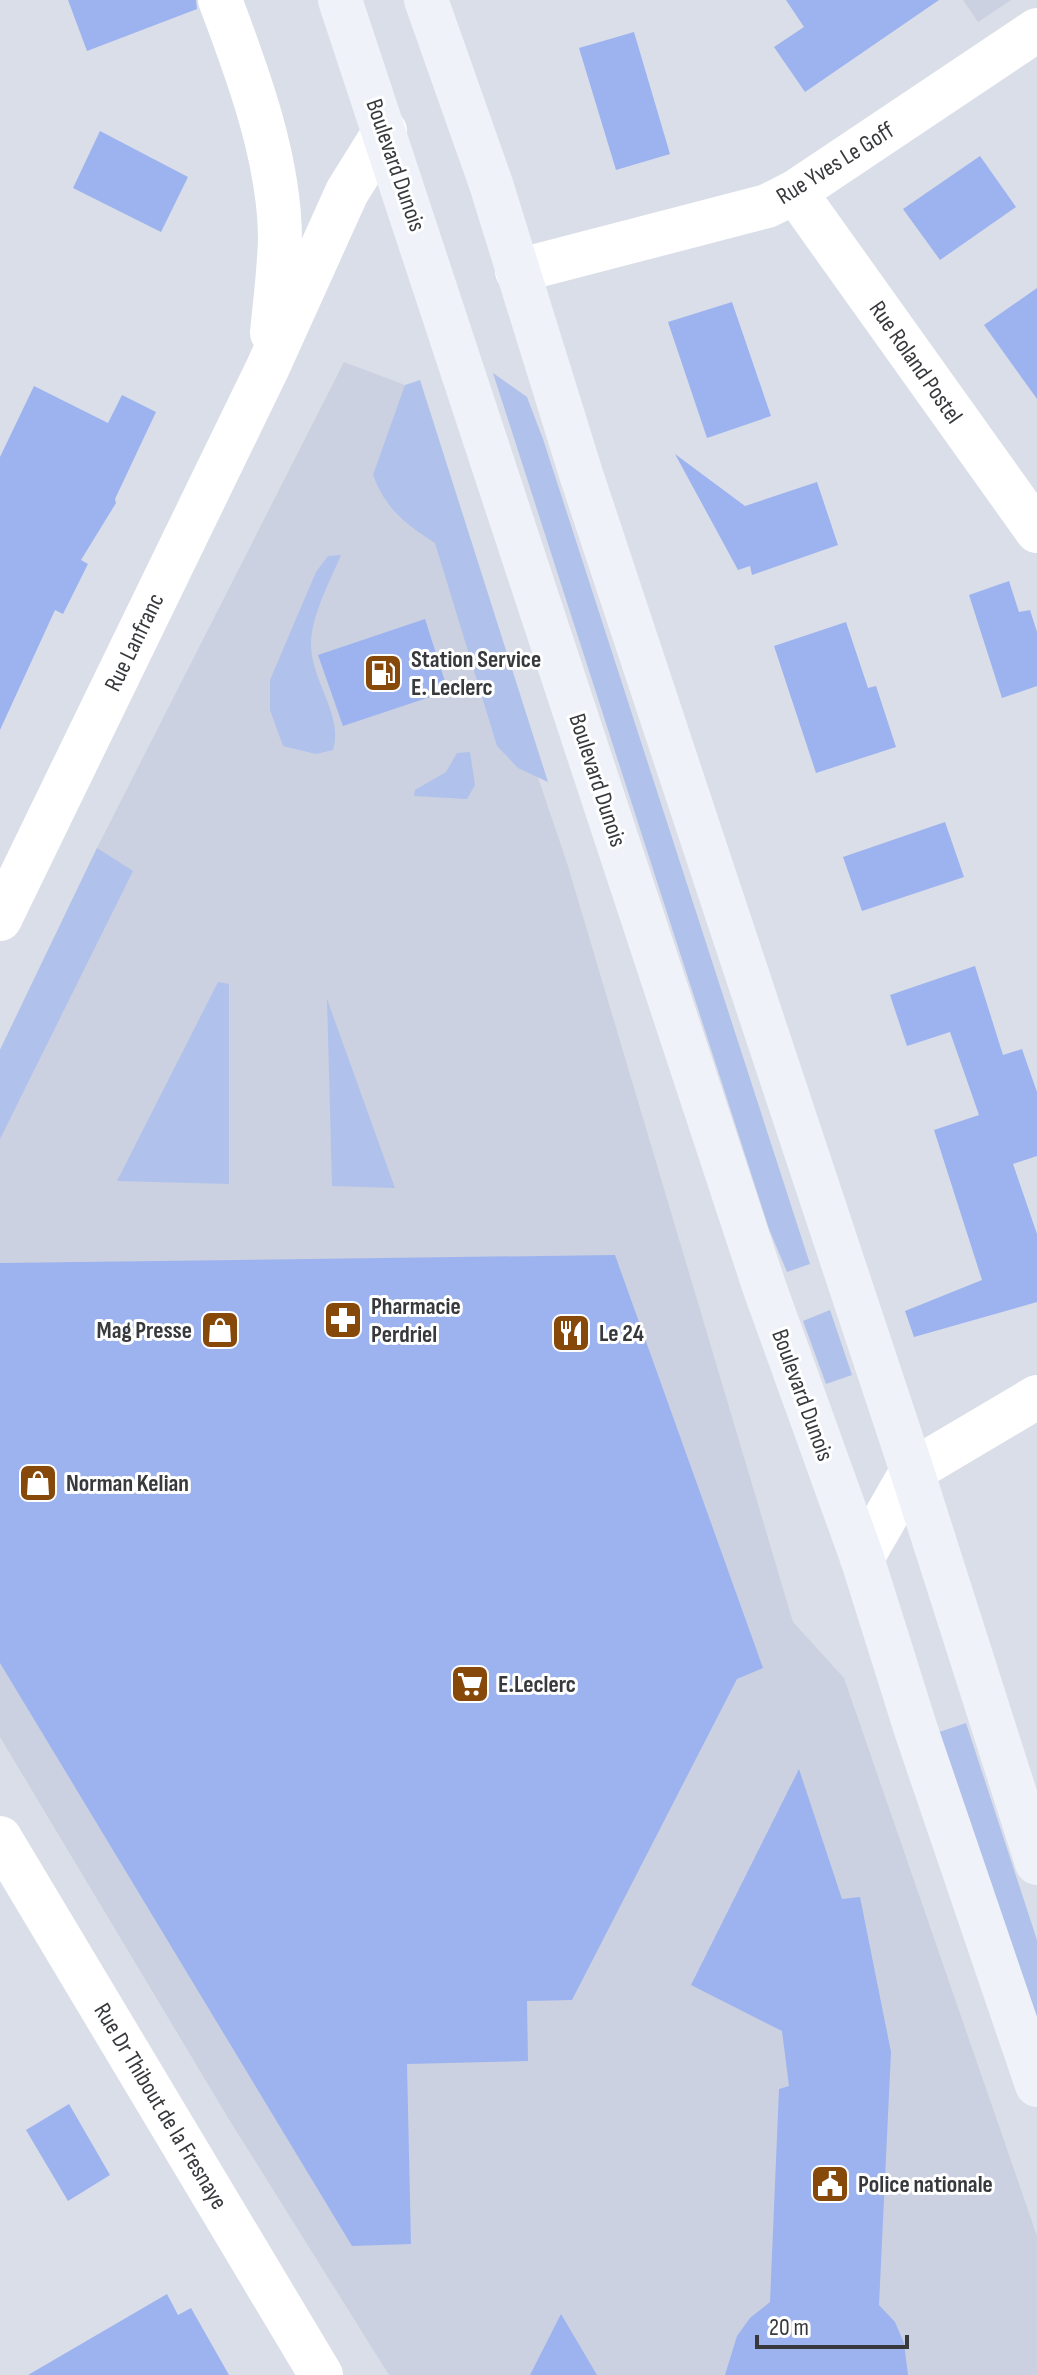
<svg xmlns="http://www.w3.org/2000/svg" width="1037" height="2375" viewBox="0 0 1037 2375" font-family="'Sofia Sans Condensed',sans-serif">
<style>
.built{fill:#cbd1e1}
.grass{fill:#b0c1eb}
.building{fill:#9db3ef}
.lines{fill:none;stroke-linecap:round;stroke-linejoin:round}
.minor{stroke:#fff;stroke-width:44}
.secondary{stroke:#f0f2f9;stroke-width:44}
.labels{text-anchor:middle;stroke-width:6;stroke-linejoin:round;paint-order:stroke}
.street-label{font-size:24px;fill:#37393c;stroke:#fff}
.poi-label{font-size:24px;font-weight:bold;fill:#37393c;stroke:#fff;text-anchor:start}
</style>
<rect width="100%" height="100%" fill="#dadee8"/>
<g class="built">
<polygon points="963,0 1011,0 978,22"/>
<polygon points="344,362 405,385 567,863 793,1622 844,1678 1037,2236 1037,2375 389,2375 230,2121 0,1737 0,1050 97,848"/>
</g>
<g class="grass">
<polygon points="493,373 527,397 543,439 810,1264 787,1272 769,1229"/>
<path d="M 420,380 L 548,782 L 518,768 L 497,746 L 435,543 C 405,524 386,509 373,475 L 405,385 Z"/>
<path d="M 341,555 C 330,581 312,614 311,643 C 310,680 344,715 333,750 L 316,754 L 283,746 L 270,710 L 270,680 L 316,572 L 328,556 Z"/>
<polygon points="470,752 475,785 467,799 414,796 415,790 446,772 457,753"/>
<polygon points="97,848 133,871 0,1139 0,1050"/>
<polygon points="218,982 229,984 229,1184 117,1181"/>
<polygon points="327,999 395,1188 332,1186"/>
<polygon points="830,1310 852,1375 826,1384 803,1321"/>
<polygon points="966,1723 1037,1940 1037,2029 939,1732"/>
</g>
<g class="building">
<polygon points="68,0 196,0 197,9 87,51"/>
<polygon points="786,0 939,0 805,92 774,47 804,27"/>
<polygon points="634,32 670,154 616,170 579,48"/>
<polygon points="100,131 188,177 161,232 73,188"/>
<polygon points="980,156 1016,207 940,260 903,209"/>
<polygon points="1037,288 1037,399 984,325"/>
<polygon points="732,302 771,416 707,438 668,322"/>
<polygon points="34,386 108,423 122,395 156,412 115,499 116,503 81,560 88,564 63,614 55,610 0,730 0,457"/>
<polygon points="675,454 745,506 817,482 838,545 752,575 750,566 738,570"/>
<polygon points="1009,581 1019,612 1030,610 1037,632 1037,686 1002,698 969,595"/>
<polygon points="425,619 448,691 343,726 318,655"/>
<polygon points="846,622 868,688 876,686 896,747 816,773 774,646"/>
<polygon points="945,822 964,877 862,911 843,857"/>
<polygon points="975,966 1003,1055 1022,1049 1037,1092 1037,1156 1013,1164 1037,1234 1037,1302 914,1337 905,1311 982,1280 934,1130 979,1115 950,1032 907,1046 890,995"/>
<polygon points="615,1255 763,1668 737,1679 572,2000 527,2001 528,2061 407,2064 411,2244 352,2246 0,1663 0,1263"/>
<polygon points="799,1769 842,1899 860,1897 891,2052 879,2305 895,2322 904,2343 908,2375 725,2375 737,2336 750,2318 770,2302 779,2089 789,2086 782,2031 691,1985"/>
<polygon points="69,2104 110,2175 68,2201 26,2130"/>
<polygon points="167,2294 178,2315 191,2308 229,2375 28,2375"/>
<polygon points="561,2314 597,2375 530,2375"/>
</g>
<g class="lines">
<g class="minor">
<path d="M 220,0 C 248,74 280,160 280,240 C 279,271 275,302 272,333"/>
<polyline points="795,192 1037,531"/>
<polyline points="517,271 767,206 795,192 1037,30"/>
<polyline points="0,919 268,367 347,192 385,131"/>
<polyline points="862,1558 912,1471 1037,1397"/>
<polyline points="0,1838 321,2375"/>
</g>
<g class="secondary">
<polyline points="340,0 765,1289 862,1558 916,1730 1037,2085"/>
<polyline points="426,0 491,184 581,474 912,1471 1037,1863"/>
</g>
</g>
<defs>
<symbol id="fuel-square" viewBox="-11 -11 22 22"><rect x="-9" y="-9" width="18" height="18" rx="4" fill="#874909" stroke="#fff"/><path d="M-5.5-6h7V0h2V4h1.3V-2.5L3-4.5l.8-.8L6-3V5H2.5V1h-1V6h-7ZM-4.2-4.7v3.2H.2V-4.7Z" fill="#fff"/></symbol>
<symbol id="pharmacy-square" viewBox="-11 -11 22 22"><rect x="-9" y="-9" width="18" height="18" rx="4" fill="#874909" stroke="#fff"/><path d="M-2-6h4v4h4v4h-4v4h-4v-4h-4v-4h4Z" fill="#fff"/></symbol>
<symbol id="shop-square" viewBox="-11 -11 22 22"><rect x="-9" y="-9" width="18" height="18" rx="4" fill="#874909" stroke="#fff"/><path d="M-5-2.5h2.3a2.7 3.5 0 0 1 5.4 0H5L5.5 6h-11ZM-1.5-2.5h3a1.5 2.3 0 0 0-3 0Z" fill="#fff"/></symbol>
<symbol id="restaurant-square" viewBox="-11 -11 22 22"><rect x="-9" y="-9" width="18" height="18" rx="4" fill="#874909" stroke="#fff"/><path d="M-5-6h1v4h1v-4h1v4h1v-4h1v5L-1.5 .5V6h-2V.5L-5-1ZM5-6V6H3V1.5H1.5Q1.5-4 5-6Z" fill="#fff"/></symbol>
<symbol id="supermarket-square" viewBox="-11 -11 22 22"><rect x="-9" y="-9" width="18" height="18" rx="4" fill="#874909" stroke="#fff"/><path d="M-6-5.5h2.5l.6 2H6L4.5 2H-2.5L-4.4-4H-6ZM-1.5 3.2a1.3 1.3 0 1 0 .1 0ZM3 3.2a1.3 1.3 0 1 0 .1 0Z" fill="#fff"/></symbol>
<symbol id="civic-square" viewBox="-11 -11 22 22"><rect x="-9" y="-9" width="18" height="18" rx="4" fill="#874909" stroke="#fff"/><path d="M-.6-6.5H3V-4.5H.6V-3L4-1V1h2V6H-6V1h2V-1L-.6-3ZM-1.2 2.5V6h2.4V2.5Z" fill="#fff"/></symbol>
</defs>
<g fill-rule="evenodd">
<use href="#fuel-square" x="361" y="651" width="44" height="44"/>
<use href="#pharmacy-square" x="321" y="1298" width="44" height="44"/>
<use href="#shop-square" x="198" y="1308" width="44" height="44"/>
<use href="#restaurant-square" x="549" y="1311" width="44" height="44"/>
<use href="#shop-square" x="16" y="1461" width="44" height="44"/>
<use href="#supermarket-square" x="448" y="1662" width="44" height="44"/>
<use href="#civic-square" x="808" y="2162" width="44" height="44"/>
</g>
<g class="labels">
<g class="street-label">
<text transform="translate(835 163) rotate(-32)" y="8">Rue Yves Le Goff</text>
<text transform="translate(396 165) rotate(71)" y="8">Boulevard Dunois</text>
<text transform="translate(916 362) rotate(55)" y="8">Rue Roland Postel</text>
<text transform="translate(134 642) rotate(-64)" y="8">Rue Lanfranc</text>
<text transform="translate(598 780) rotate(72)" y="8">Boulevard Dunois</text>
<text transform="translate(803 1395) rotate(70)" y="8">Boulevard Dunois</text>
<text transform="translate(161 2106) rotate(59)" y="8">Rue Dr Thibout de la Fresnaye</text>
</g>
<g class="poi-label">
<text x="411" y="667">Station Service<tspan x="411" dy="28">E. Leclerc</tspan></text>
<text x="371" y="1314">Pharmacie<tspan x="371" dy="28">Perdriel</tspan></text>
<text x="192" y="1338" text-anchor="end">Mag Presse</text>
<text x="599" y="1341">Le 24</text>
<text x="66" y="1491">Norman Kelian</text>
<text x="498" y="1692">E.Leclerc</text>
<text x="858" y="2192">Police nationale</text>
</g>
</g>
<path d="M757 2335v12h150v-12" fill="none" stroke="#37393c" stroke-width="4"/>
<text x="769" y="2335" font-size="24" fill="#37393c" stroke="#ffffff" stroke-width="6" paint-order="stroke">20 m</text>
</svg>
